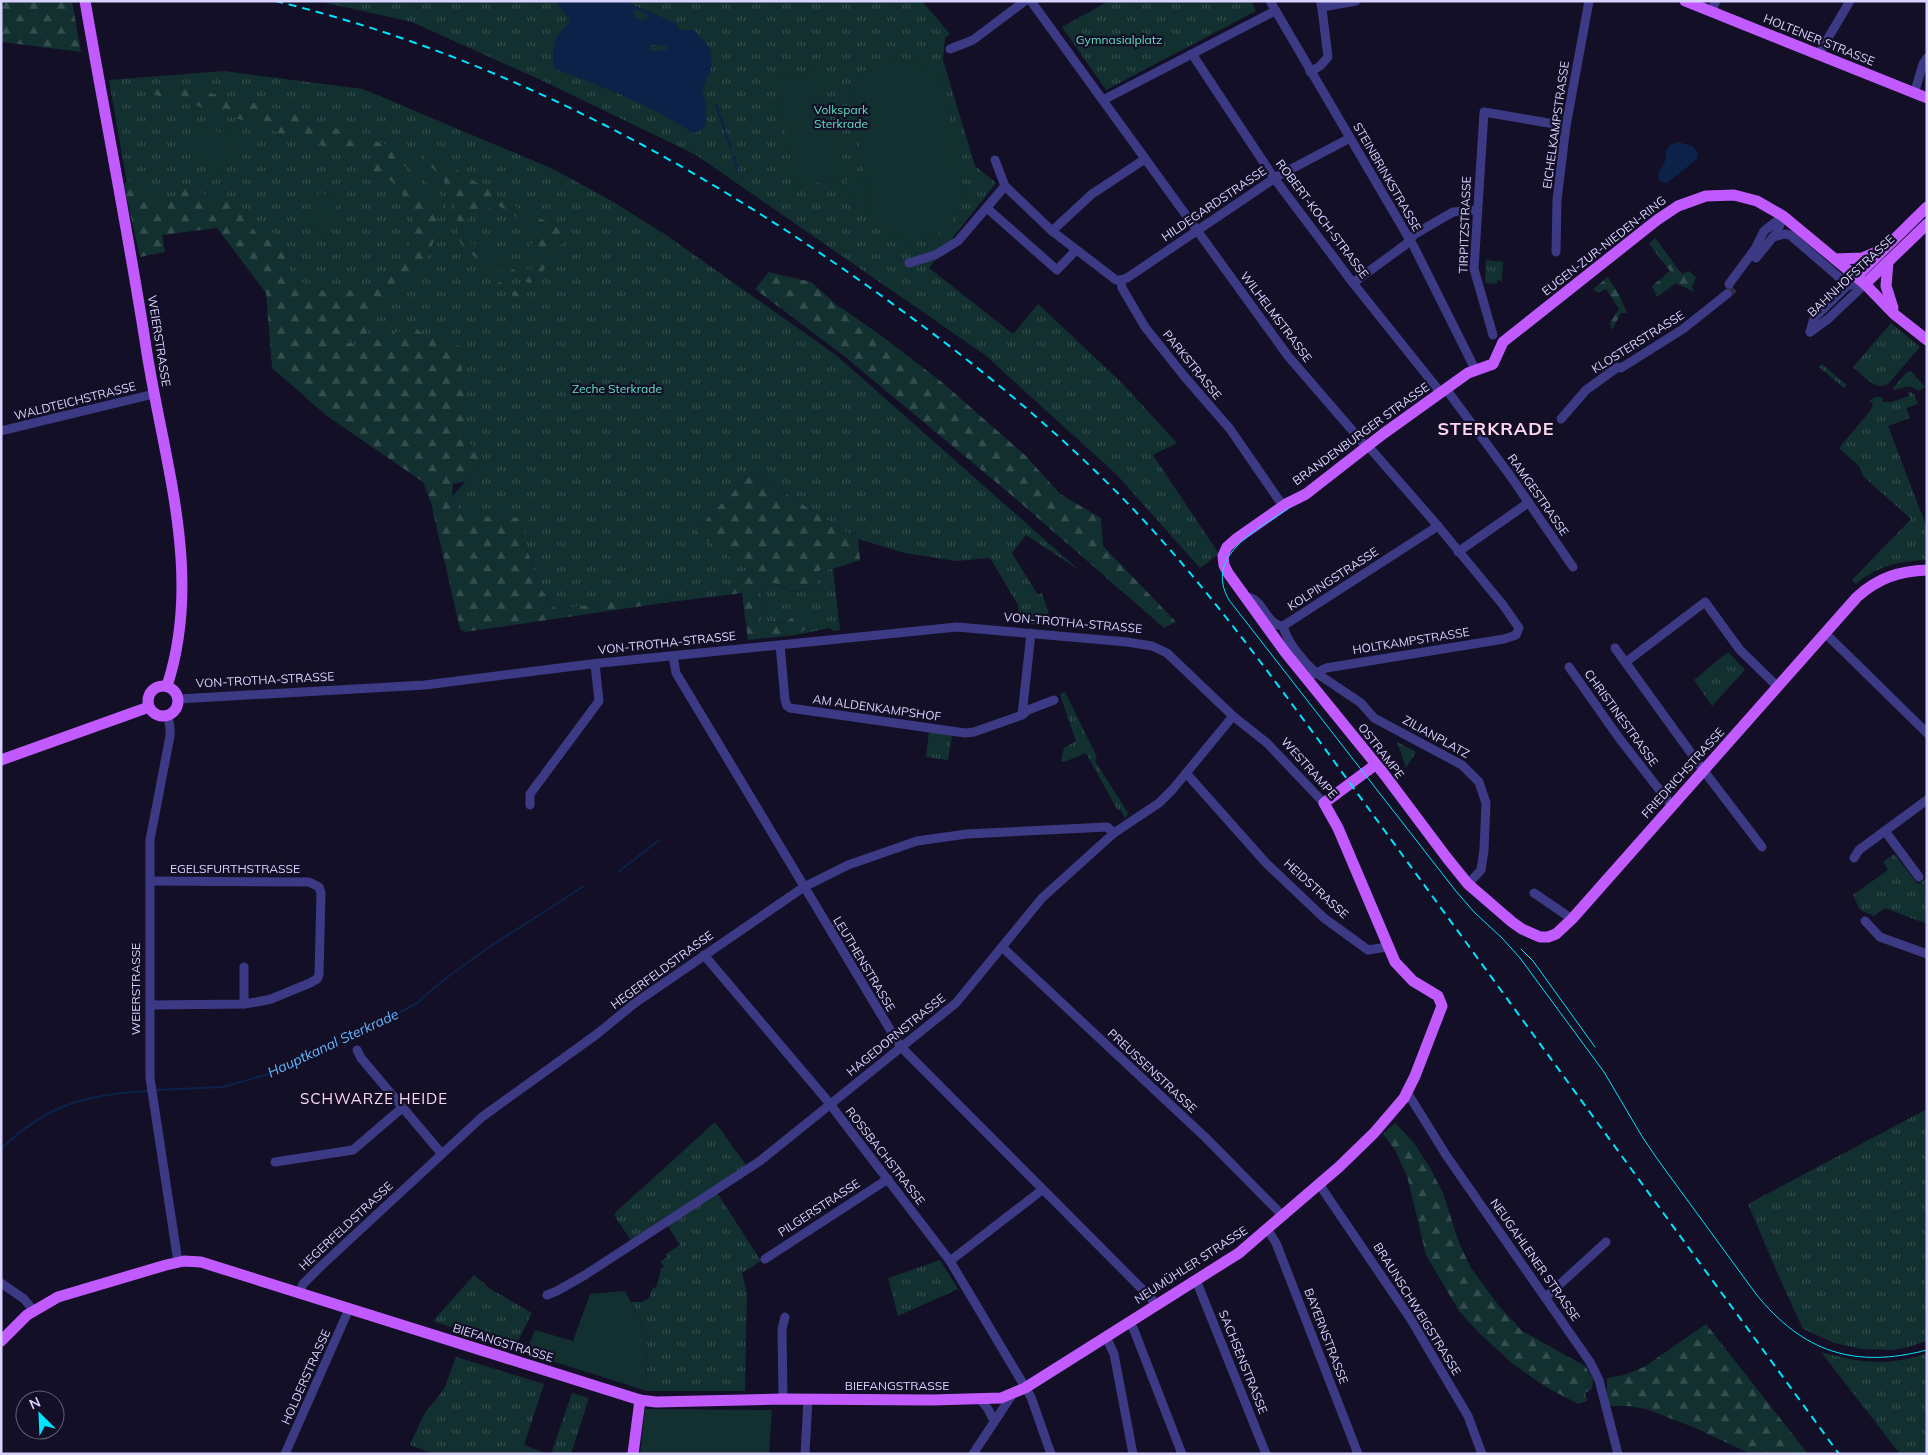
<svg xmlns="http://www.w3.org/2000/svg" width="1928" height="1455" viewBox="0 0 1928 1455" font-family="Mulish,sans-serif">
<style>
.grass{fill:url(#grass-tufts)}
.forest{fill:url(#forest-firs);fill-rule:evenodd}
.pitch{fill:#12302f}
.water{fill:#0c2248;fill-rule:evenodd}
.lines{fill:none;stroke-linecap:round;stroke-linejoin:round}
.stream{stroke:#0c2248;stroke-width:2}
.minor-tunnel{stroke:#312d47;stroke-width:9;stroke-dasharray:9 4.5;stroke-linecap:butt}
.minor{stroke:#3d3a85;stroke-width:9}
.major{stroke:#c25bff;stroke-width:11}
.tram{stroke:#00e5ff;stroke-width:1}
.rail{stroke:#00e5ff;stroke-width:2;stroke-dasharray:8 6;stroke-linecap:butt}
.labels{text-anchor:middle;stroke-width:4.5;stroke-linejoin:round;paint-order:stroke}
.park-label{font-size:12px;fill:#5fe0c0;stroke:#130f26}
.street-label{font-size:12px;fill:#d9d4ff;stroke:#130f26}
.water-label{font-size:14px;font-style:italic;fill:#62b6ff;stroke:#130f26}
.quarter-label{font-size:15px;letter-spacing:1px;fill:#ffd6f0;stroke:#130f26}
.district-label{font-size:18px;font-weight:bold;letter-spacing:1px;fill:#ffd6f0;stroke:#130f26}
</style>
<defs>
<pattern id="grass-tufts" width="24" height="20" patternUnits="userSpaceOnUse" patternTransform="scale(1.25)"><rect width="24" height="20" fill="#12302f"/><path d="M3 7l-1-3M5 7V3M7 7l1-3M15 17l-1-3M17 17v-4M19 17l1-3" fill="none" stroke="#344d4e"/></pattern>
<pattern id="forest-firs" width="22" height="20" patternUnits="userSpaceOnUse" patternTransform="scale(1.25)"><rect width="22" height="20" fill="#12302f"/><path d="M5 1l3.5 6h-7zM16 11l3.5 6h-7z" fill="#344d4e"/></pattern>
</defs>
<rect width="100%" height="100%" fill="#130f26"/>
<g class="grass">
<polygon points="317,1 922,1 950,34 945,38 943,60 975,166 996,183 929,268 1013,334 1038,304 1121,382 1177,443 1153,455 1219,554 1200,568 1117,475 985,355 696,155 543,81 412,22"/>
<polygon points="1109,1 1251,1 1256,11 1106,90 1062,27"/>
<polygon points="224,71 363,89 553,169 610,200 666,235 836,355 1079,570 1026,535 1012,553 1038,595 1042,593 1053,626 1019,623 1018,605 990,558 956,561 905,553 858,539 751,472 696,531 754,574 747,582 721,588 719,596 670,602 669,596 556,609 541,589 524,541 463,516 452,497 481,463 337,396 223,221 148,219 126,178 109,80"/>
<polygon points="1486,260 1503,262 1502,281 1497,280 1497,284 1485,283"/>
<path d="M 1891,323 L 1920,347 L 1889,383 C 1876,393 1863,375 1853,367 Z"/>
<polygon points="1822,364 1847,385 1844,388 1819,367"/>
<polygon points="1911,371 1925,387 1919,391 1910,386 1893,390 1893,388 1906,373"/>
<path d="M 1908,391 L 1914,394 L 1918,404 L 1906,408 L 1910,418 L 1888,426 L 1927,528 L 1927,560 C 1899,561 1877,566 1856,584 L 1852,580 L 1911,519 L 1863,476 L 1859,466 L 1839,448 L 1870,411 L 1873,404 L 1869,401 C 1874,397 1877,396 1883,398 L 1882,402 L 1891,402 L 1909,396 Z"/>
<path d="M 833,569 L 840,630 L 833,631 L 830,628 L 796,635 L 807,628 L 793,616 L 782,624 L 760,621 L 763,611 L 760,591 L 764,587 L 774,583 C 795,594 796,594 818,584 L 818,570 Z"/>
<polygon points="1728,652 1745,670 1712,706 1694,680"/>
<polygon points="1063,692 1065,692 1097,757 1095,761 1128,813 1127,816 1125,818 1120,809 1118,811 1086,753 1064,762 1061,761 1064,748 1076,741 1060,695"/>
<polygon points="929,731 952,734 948,760 926,757"/>
<polygon points="1397,742 1416,752 1406,768"/>
<polygon points="1894,854 1918,884 1927,878 1927,924 1885,908 1874,916 1860,910 1853,895 1888,870 1883,862"/>
<polygon points="1927,1109 1927,1341 1908,1347 1892,1350 1861,1349 1834,1343 1803,1329 1780,1279 1748,1204"/>
<polygon points="715,1122 746,1165 632,1242 614,1215 618,1210"/>
<polygon points="716,1191 761,1261 742,1273 747,1293 745,1391 647,1391 646,1331 631,1302 642,1302 649,1298 653,1287 656,1288 661,1269 664,1266 660,1262 667,1257 666,1254 680,1245 667,1225"/>
<polygon points="940,1260 958,1289 898,1316 888,1278"/>
<polygon points="474,1275 492,1290 532,1313 514,1349 433,1321"/>
<path d="M 1821,1352 C 1860,1363 1888,1367 1927,1353 L 1927,1454 L 1900,1454 Z"/>
<polygon points="456,1357 544,1384 524,1445 548,1454 434,1454 410,1445 424,1414 444,1389"/>
<polygon points="572,1393 589,1398 571,1454 551,1454"/>
</g>
<g class="forest">
<polygon points="1,1 72,1 81,52 1,42"/>
<path d="M 126,84 C 200,86 271,105 340,130 C 361,138 385,141 404,154 C 417,162 427,173 435,186 C 440,193 446,201 445,210 C 429,169 372,142 330,152 L 329,148 C 309,139 286,136 265,128 C 261,126 256,123 251,122 C 233,117 215,115 198,106 L 125,87 Z"/>
<path d="M 424,151 C 442,155 440,159 454,168 C 478,184 504,200 530,214 C 540,219 557,224 562,234 C 567,245 554,252 549,260 C 544,269 540,280 530,283 C 511,277 462,257 458,236 C 457,232 458,228 458,224 C 457,211 453,199 447,187 C 441,174 427,165 422,154 ZM 499,206 L 531,226 L 535,230 L 539,241 L 528,244 L 540,256 L 538,267 L 517,272 L 473,243 L 460,238 C 463,233 463,227 466,222 C 473,211 487,207 499,206 Z"/>
<path d="M 337,158 L 364,159 L 387,168 L 424,194 L 439,222 C 431,260 408,298 371,311 L 371,326 L 365,336 L 346,342 L 357,345 L 384,335 L 416,328 L 426,337 L 460,346 L 467,437 L 482,462 L 466,481 L 453,484 L 452,497 L 463,516 L 529,518 L 524,541 L 541,589 L 556,609 L 669,595 L 670,602 L 465,632 L 460,629 L 431,503 L 423,482 L 327,416 L 272,368 L 266,293 L 217,228 L 162,235 L 165,252 L 140,257 L 124,186 L 127,180 C 133,183 140,186 146,189 C 158,197 160,208 177,197 L 177,190 L 180,182 L 214,199 L 229,200 L 236,203 L 262,242 L 273,232 L 292,273 L 299,280 L 317,290 L 343,292 L 363,288 L 390,275 L 398,268 L 412,236 L 413,223 L 408,205 L 395,183 L 371,170 Z"/>
<polygon points="1655,238 1682,274 1689,271 1696,277 1692,287 1694,292 1676,283 1657,297 1652,286 1670,271 1649,244"/>
<polygon points="769,272 811,282 837,305 879,334 943,383 1026,456 1060,494 1101,518 1103,546 1176,622 1164,628 1015,498 844,356 755,289"/>
<polygon points="1608,277 1619,295 1627,313 1621,313 1612,330 1610,323 1619,309 1606,289 1598,293 1593,289"/>
<polygon points="499,282 519,293 521,300 516,300 509,291 497,288 495,285"/>
<path d="M 751,472 L 858,539 L 860,560 L 833,569 L 819,570 L 818,584 C 796,594 795,593 774,583 L 764,587 L 760,591 L 763,611 L 760,621 L 782,624 L 800,612 L 805,614 L 807,621 L 807,628 L 796,635 L 748,640 L 742,593 L 719,596 L 720,588 L 746,582 L 748,577 L 754,574 L 695,532 Z"/>
<polygon points="1395,1123 1414,1143 1429,1166 1443,1193 1459,1243 1471,1268 1499,1306 1522,1331 1585,1366 1593,1379 1592,1389 1585,1393 1587,1401 1578,1404 1546,1387 1513,1364 1478,1332 1459,1311 1426,1255 1407,1176 1395,1150 1383,1134"/>
<polygon points="1706,1324 1808,1454 1751,1454 1693,1427 1646,1409 1628,1406 1610,1406 1607,1392 1607,1378 1624,1375 1644,1367"/>
</g>
<g class="pitch">
<path d="M 893,57 C 914,59 922,62 937,78 L 942,77 L 966,202 L 961,203 C 957,211 953,220 947,226 C 919,253 882,241 870,206 L 853,107 C 851,78 865,63 893,57 Z"/>
<polygon points="820,70 843,177 797,187 775,80"/>
<polygon points="203,126 237,139 224,173 190,159"/>
<polygon points="863,177 870,213 852,216 846,180"/>
<polygon points="319,192 339,200 325,234 305,226"/>
<polygon points="625,1291 646,1331 647,1391 526,1353 535,1330 573,1341 590,1294"/>
<polygon points="645,1409 772,1410 769,1454 640,1454"/>
</g>
<g class="water">
<path d="M 555,1 L 624,1 L 675,23 L 680,30 L 694,30 L 710,48 L 712,66 L 702,89 L 706,106 L 706,126 L 700,131 L 693,133 C 651,105 602,86 555,69 C 551,51 552,36 569,24 L 570,20 ZM 638,10 L 646,14 L 648,17 L 643,21 L 634,17 L 634,11 ZM 652,45 L 663,45 L 667,47 L 667,50 L 651,51 L 649,48 Z"/>
<polygon points="1678,142 1692,146 1698,153 1697,159 1667,183 1660,182 1658,175 1666,159 1666,150 1670,145"/>
</g>
<g class="lines">
<g class="stream">
<polyline points="716,105 731,149"/>
<polyline points="734,157 737,170"/>
<polyline points="618,872 659,840"/>
<polyline points="154,1090 223,1087 272,1073 375,1026 417,1003 446,978 488,948 584,886"/>
<path d="M 1,1149 C 47,1104 87,1094 150,1091"/>
</g>
<polyline class="minor-tunnel" points="1727,294 1734,288"/>
<g class="minor">
<polyline points="1031,1 1288,356 1364,444 1368,446 1438,526 1503,605 1519,628 1516,635 1504,639 1326,668 1306,678"/>
<polyline points="1270,1 1414,247 1475,369"/>
<polyline points="1321,5 1328,6 1356,1"/>
<polyline points="1711,12 1716,1"/>
<polyline points="950,49 973,40 1025,1"/>
<polyline points="1192,54 1274,178 1353,283 1441,393"/>
<polyline points="1818,55 1850,1"/>
<polyline points="1310,72 1320,66 1328,57 1321,1"/>
<polyline points="1914,94 1923,64 1927,58"/>
<polyline points="1103,100 1275,11"/>
<polyline points="995,160 1005,186 1052,231 1116,280 1121,280"/>
<polyline points="988,209 1057,270 1076,250"/>
<polyline points="1052,231 1092,194 1145,159"/>
<polyline points="1773,237 1785,234 1790,235 1848,285 1865,284"/>
<polyline points="1556,252 1557,200 1566,126 1589,1"/>
<polyline points="1756,258 1777,232 1783,217"/>
<polyline points="909,263 935,255 958,241 1005,186"/>
<polyline points="1121,280 1122,288 1145,327 1184,376 1230,429 1283,506"/>
<polyline points="1121,280 1127,278 1278,176 1350,138"/>
<polyline points="1353,283 1405,245 1415,234 1453,212 1477,210"/>
<polyline points="1729,284 1755,249 1764,231 1783,216"/>
<polyline points="1810,332 1814,318 1852,281"/>
<polyline points="1810,332 1828,319 1865,284"/>
<polyline points="1493,335 1474,269 1484,112 1566,126"/>
<polyline points="1446,389 1509,474 1573,567"/>
<polyline points="1561,419 1586,390 1618,367 1621,368 1683,329 1727,294"/>
<polyline points="1,431 154,394"/>
<polyline points="1458,552 1528,503"/>
<path d="M 1246,597 C 1264,598 1265,625 1283,626 L 1438,526"/>
<path d="M 1283,626 C 1287,642 1303,661 1315,672 L 1361,703 L 1374,718 L 1462,765 L 1479,782 L 1486,803 L 1484,850 L 1481,870 L 1468,884"/>
<polyline points="1825,633 1927,733"/>
<polyline points="780,645 785,700 787,706 790,708 965,733 974,732 1022,715 1031,633"/>
<polyline points="1615,648 1704,771 1762,847"/>
<polyline points="673,656 676,673 900,1046 1151,1298 1155,1305"/>
<polyline points="1626,662 1705,602 1740,650 1778,687"/>
<polyline points="1569,667 1619,738 1672,806"/>
<polyline points="178,699 425,685 591,664 957,627 1127,642 1152,646 1167,653 1233,716 1267,743 1324,803"/>
<polyline points="1022,715 1028,710 1054,700"/>
<polyline points="168,716 170,728 170,736 150,840 150,1078 178,1262"/>
<polyline points="1186,773 1266,863 1324,918 1368,950 1387,947"/>
<polyline points="530,805 530,794 599,701 595,664"/>
<polyline points="1885,831 1919,877"/>
<polyline points="1854,858 1859,850 1927,800"/>
<polyline points="1534,893 1572,919"/>
<polyline points="1865,921 1880,937 1927,954"/>
<polyline points="1002,947 1206,1138 1283,1216"/>
<polyline points="704,955 826,1099 950,1261 1031,1397 1051,1454"/>
<polyline points="244,967 244,1004"/>
<polyline points="150,1005 244,1004 257,1002 271,999 310,983 317,979 319,975 321,893 319,887 309,882 150,881"/>
<polyline points="357,1050 361,1058 441,1153"/>
<polyline points="1407,1092 1446,1155 1590,1362 1599,1380 1618,1454"/>
<polyline points="275,1162 353,1150 402,1108"/>
<polyline points="1319,1184 1410,1318 1468,1416 1482,1454"/>
<polyline points="1268,1230 1276,1243 1358,1454"/>
<polyline points="765,1259 888,1179"/>
<polyline points="950,1261 1042,1190"/>
<polyline points="1196,1280 1266,1454"/>
<polyline points="1,1283 24,1299 33,1310"/>
<polyline points="299,1293 303,1284 320,1267 482,1117 597,1034 635,1003 804,887 848,865 917,841 967,834 1107,827 1114,833"/>
<polyline points="547,1295 557,1291 585,1275 760,1161 956,1003 1042,898 1114,833 1159,803 1173,789 1233,716"/>
<polyline points="1546,1297 1606,1242"/>
<polyline points="1129,1322 1134,1330 1182,1454"/>
<polyline points="1106,1337 1114,1354 1133,1454"/>
<polyline points="783,1399 782,1329 785,1317"/>
<polyline points="980,1399 988,1409 994,1421"/>
<polyline points="285,1454 349,1309"/>
<polyline points="805,1454 808,1399"/>
<polyline points="973,1454 1012,1395"/>
</g>
<g class="major">
<path d="M 85,1 C 105,117 128,231 146,347 C 163,459 204,574 167,686"/>
<polyline points="1685,1 1927,98"/>
<polyline points="1835,259 1862,258 1881,250"/>
<polyline points="1888,262 1886,286 1893,308"/>
<polyline points="1856,277 1927,207"/>
<polyline points="1865,284 1927,224"/>
<path d="M 1927,340 L 1894,314 L 1865,284 L 1783,216 L 1757,201 L 1734,195 L 1706,196 L 1678,206 L 1657,220 L 1503,342 L 1493,364 L 1468,373 L 1383,434 L 1306,494 L 1286,504 L 1236,539 L 1227,547 L 1223,556 L 1224,565 L 1228,573 L 1285,652 L 1384,774 L 1447,858 L 1468,884 L 1512,922 L 1522,929 L 1540,937 L 1548,937 L 1556,934 L 1572,919 L 1857,597 C 1878,578 1899,571 1927,570"/>
<circle cx="163" cy="701" r="15"/>
<polyline points="1,760 149,707"/>
<polyline points="1,1341 27,1315 58,1297 166,1265 184,1261 201,1262 640,1400 656,1402 783,1399 932,1400 1001,1398 1025,1388 1239,1253 1339,1167 1374,1133 1404,1098 1415,1076 1442,1006 1438,996 1413,981 1395,962 1338,828 1324,803 1375,765"/>
<polyline points="633,1454 640,1400"/>
</g>
<g class="tram">
<path d="M 1289,508 C 1259,529 1203,555 1229,600 L 1455,890 L 1474,912 L 1502,938 L 1520,958 L 1604,1072 L 1643,1138 L 1658,1160 L 1756,1294 C 1803,1352 1854,1369 1927,1350"/>
<polyline points="1521,949 1533,961 1595,1047"/>
</g>
<path class="rail" d="M 275,1 C 491,53 689,159 869,287 C 964,354 1055,427 1135,511 C 1203,583 1261,662 1320,742 L 1839,1454"/>
</g>
<g class="labels">
<g class="park-label">
<text x="1119" y="44">Gymnasialplatz</text>
<text x="841" y="114">Volkspark<tspan x="841" dy="14">Sterkrade</tspan></text>
<text x="617" y="393">Zeche Sterkrade</text>
</g>
<g class="street-label">
<text transform="translate(1819 40) rotate(22)" y="4">HOLTENER STRASSE</text>
<text transform="translate(1556 125) rotate(-82)" y="4">EICHELKAMPSTRASSE</text>
<text transform="translate(1387 177) rotate(60)" y="4">STEINBRINKSTRASSE</text>
<text transform="translate(1214 204) rotate(-34)" y="4">HILDEGARDSTRASSE</text>
<text transform="translate(1322 219) rotate(53)" y="4">ROBERT-KOCH-STRASSE</text>
<text transform="translate(1465 225) rotate(-88)" y="4">TIRPITZSTRASSE</text>
<text transform="translate(1604 246) rotate(-38)" y="4">EUGEN-ZUR-NIEDEN-RING</text>
<text transform="translate(1851 276) rotate(-43)" y="4">BAHNHOFSTRASSE</text>
<text transform="translate(1276 317) rotate(53)" y="4">WILHELMSTRASSE</text>
<text transform="translate(159 341) rotate(81)" y="4">WEIERSTRASSE</text>
<text transform="translate(1638 342) rotate(-32)" y="4">KLOSTERSTRASSE</text>
<text transform="translate(1192 365) rotate(51)" y="4">PARKSTRASSE</text>
<text transform="translate(75 401) rotate(-14)" y="4">WALDTEICHSTRASSE</text>
<text transform="translate(1361 434) rotate(-36)" y="4">BRANDENBURGER STRASSE</text>
<text transform="translate(1538 495) rotate(55)" y="4">RAMGESTRASSE</text>
<text transform="translate(1333 579) rotate(-33)" y="4">KOLPINGSTRASSE</text>
<text transform="translate(1073 623) rotate(5)" y="4">VON-TROTHA-STRASSE</text>
<text transform="translate(1411 641) rotate(-9)" y="4">HOLTKAMPSTRASSE</text>
<text transform="translate(667 643) rotate(-6)" y="4">VON-TROTHA-STRASSE</text>
<text transform="translate(265 680) rotate(-3)" y="4">VON-TROTHA-STRASSE</text>
<text transform="translate(877 708) rotate(8)" y="4">AM ALDENKAMPSHOF</text>
<text transform="translate(1621 718) rotate(54)" y="4">CHRISTINESTRASSE</text>
<text transform="translate(1436 737) rotate(29)" y="4">ZILIANPLATZ</text>
<text transform="translate(1381 751) rotate(52)" y="4">OSTRAMPE</text>
<text transform="translate(1309 768) rotate(48)" y="4">WESTRAMPE</text>
<text transform="translate(1683 773) rotate(-48)" y="4">FRIEDRICHSTRASSE</text>
<text x="235" y="873">EGELSFURTHSTRASSE</text>
<text transform="translate(1316 889) rotate(42)" y="4">HEIDSTRASSE</text>
<text transform="translate(864 964) rotate(59)" y="4">LEUTHENSTRASSE</text>
<text transform="translate(662 970) rotate(-36)" y="4">HEGERFELDSTRASSE</text>
<text transform="translate(136 989) rotate(-90)" y="4">WEIERSTRASSE</text>
<text transform="translate(896 1035) rotate(-39)" y="4">HAGEDORNSTRASSE</text>
<text transform="translate(1152 1071) rotate(43)" y="4">PREUSSENSTRASSE</text>
<text transform="translate(885 1156) rotate(52)" y="4">ROSSBACHSTRASSE</text>
<text transform="translate(819 1208) rotate(-33)" y="4">PILGERSTRASSE</text>
<text transform="translate(346 1226) rotate(-43)" y="4">HEGERFELDSTRASSE</text>
<text transform="translate(1535 1260) rotate(55)" y="4">NEUGAHLENER STRASSE</text>
<text transform="translate(1191 1265) rotate(-33)" y="4">NEUMÜHLER STRASSE</text>
<text transform="translate(1417 1309) rotate(58)" y="4">BRAUNSCHWEIGSTRASSE</text>
<text transform="translate(1326 1336) rotate(69)" y="4">BAYERNSTRASSE</text>
<text transform="translate(503 1343) rotate(17)" y="4">BIEFANGSTRASSE</text>
<text transform="translate(1243 1362) rotate(68)" y="4">SACHSENSTRASSE</text>
<text transform="translate(306 1377) rotate(-66)" y="4">HOLDERSTRASSE</text>
<text x="897" y="1390">BIEFANGSTRASSE</text>
</g>
<g class="water-label">
<text transform="translate(333 1043) rotate(-25)" y="5">Hauptkanal Sterkrade</text>
</g>
<g class="quarter-label">
<text x="374" y="1104">SCHWARZE HEIDE</text>
</g>
<g class="district-label">
<text x="1496" y="435">STERKRADE</text>
</g>
</g>
<rect width="1928" height="1455" fill="none" stroke="#d9d4ff" stroke-width="5"/>
<g transform="translate(40 1415) rotate(336)"><circle r="24" fill="#130f26" stroke="#625e7d"/>
<path d="M0-4L9 19L0 12L-9 19Z" fill="#00e5ff"/>
<text y="-8" font-size="14" font-weight="bold" text-anchor="middle" fill="#d9d4ff">N</text>
</g>
</svg>
